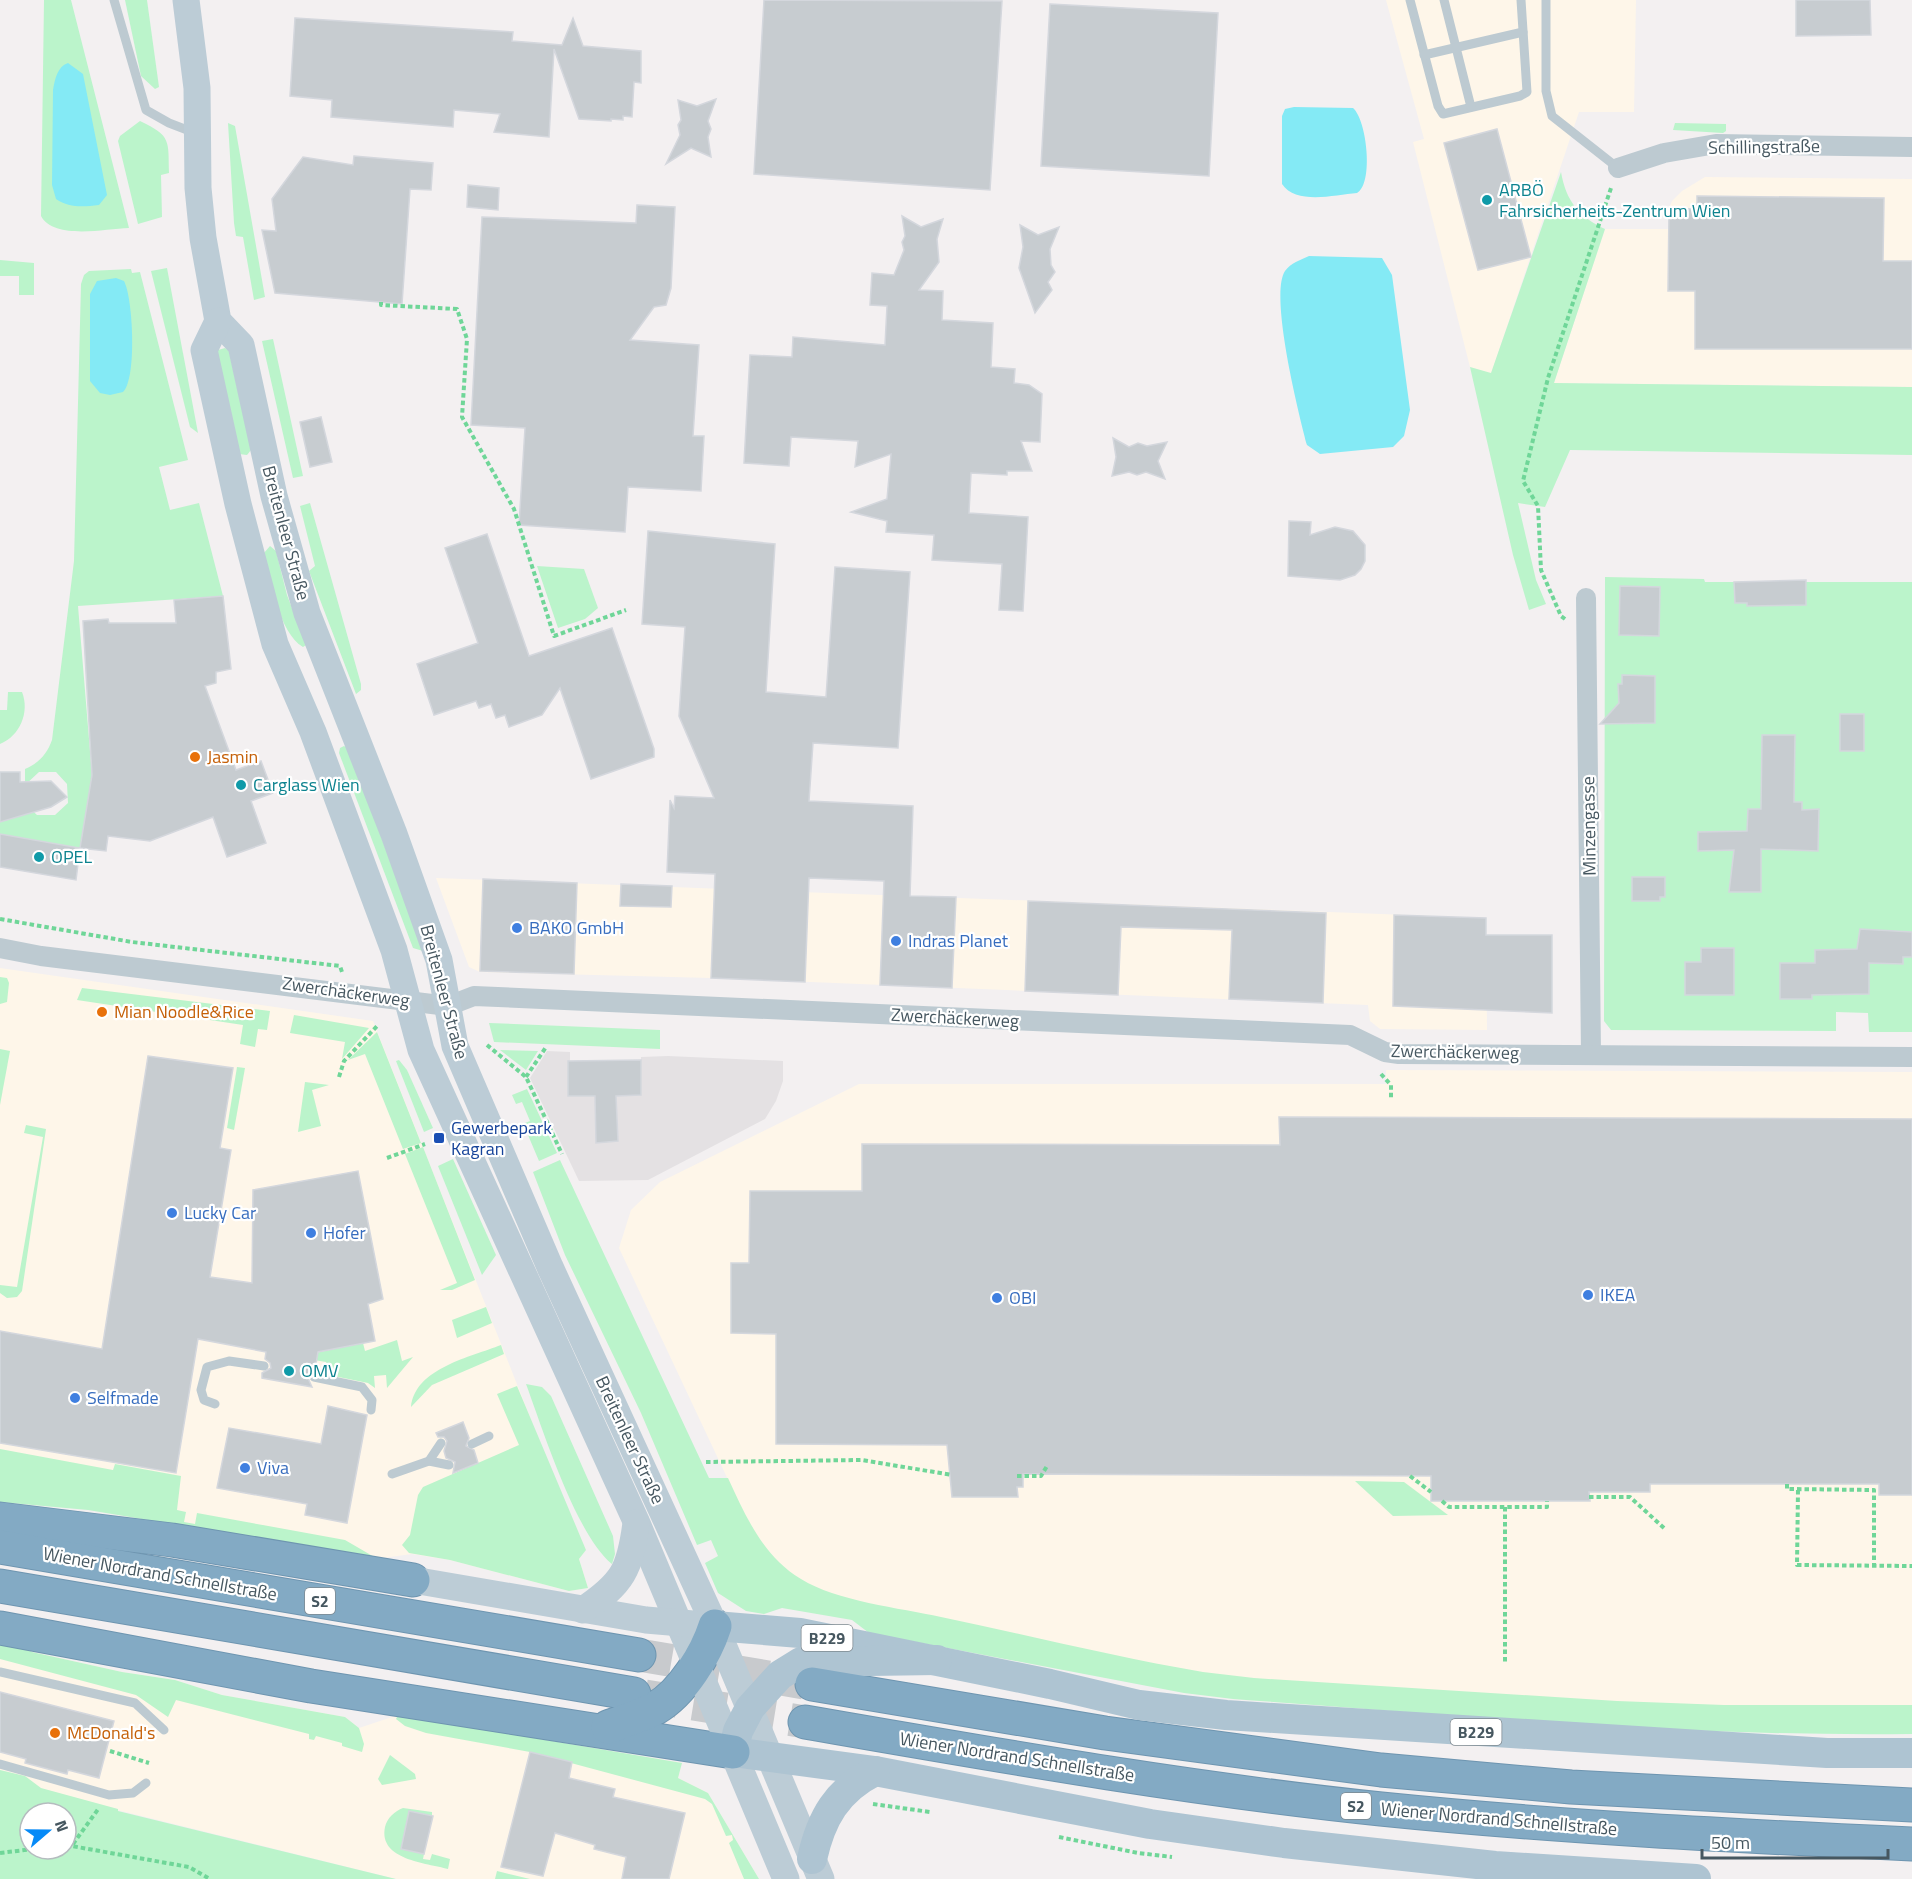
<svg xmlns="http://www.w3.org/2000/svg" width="1912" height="1879" viewBox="0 0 1912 1879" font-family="'Titillium Web',sans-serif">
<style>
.commercial{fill:#fef6e9}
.education{fill:#e4e1e3}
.green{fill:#bbf4cb;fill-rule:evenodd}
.water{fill:#84eaf5}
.building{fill:#c7ccd0;stroke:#d4d7dd;stroke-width:1.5}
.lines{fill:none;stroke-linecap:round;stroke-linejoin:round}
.highway-tunnel{stroke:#c8cacd;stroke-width:33;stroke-dasharray:33 16;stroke-linecap:butt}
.highway-casing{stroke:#6e95b0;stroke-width:35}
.path{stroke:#6fd698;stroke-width:4;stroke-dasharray:4.5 3;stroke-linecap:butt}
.lane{stroke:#bdcad1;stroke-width:9}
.street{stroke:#bdcad1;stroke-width:20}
.secondary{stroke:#bcccd6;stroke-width:27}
.primary{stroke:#aec4d2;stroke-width:30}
.highway{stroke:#83aac4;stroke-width:33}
.culture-dot{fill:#0f9aa8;stroke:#fff;stroke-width:2}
.food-dot{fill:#e8710a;stroke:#fff;stroke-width:2}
.shop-dot{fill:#3f7fe0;stroke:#fff;stroke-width:2}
.transit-dot{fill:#1a4fb4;stroke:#fff;stroke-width:2}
.labels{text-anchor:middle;stroke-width:4.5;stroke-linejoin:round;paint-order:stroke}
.shield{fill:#fff;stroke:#7e8990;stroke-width:1.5}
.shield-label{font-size:16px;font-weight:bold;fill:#465760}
.street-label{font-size:18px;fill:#465760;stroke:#fff}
.culture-label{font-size:18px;fill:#0d838f;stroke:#fff;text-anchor:start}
.food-label{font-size:18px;fill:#c56008;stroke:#fff;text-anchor:start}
.shop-label{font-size:18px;fill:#366cbe;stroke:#fff;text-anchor:start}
.transit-label{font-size:18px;fill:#164399;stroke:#fff;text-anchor:start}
</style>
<rect width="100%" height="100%" fill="#f3f0f1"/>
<g class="commercial">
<polygon points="1386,0 1636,0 1634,112 1579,112 1491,374 1470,367 1413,142 1424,139"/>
<polygon points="1705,177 1912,179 1912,387 1554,383 1605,229 1668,229 1669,208 1672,201 1682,191"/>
<polygon points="436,878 1486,918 1487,1030 1380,1029 1370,1021 1368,1005 711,978 480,972 469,967"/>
<polygon points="0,968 373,1021 549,1465 586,1550 579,1559 588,1588 569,1591 450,1560 412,1554 375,1559 179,1525 0,1482"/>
<polygon points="1386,1070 1912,1072 1912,1724 1348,1701 773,1600 755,1537 619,1248 631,1210 660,1182 859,1084 1386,1084"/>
<polygon points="0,1636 14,1640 32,1652 122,1672 175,1680 222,1695 345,1717 359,1728 395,1716 682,1763 678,1778 708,1793 759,1879 396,1879 0,1781"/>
</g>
<polygon class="education" points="547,1051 570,1052 570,1061 641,1060 641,1057 668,1056 783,1061 783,1081 776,1101 765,1119 648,1180 579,1181 530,1078"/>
<g class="green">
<path d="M 44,0 L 71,0 L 129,228 C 104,229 54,240 41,216 Z"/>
<polygon points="125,0 147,0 159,87 155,89 141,76"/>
<path d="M 140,121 C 172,136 168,141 169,173 L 161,175 L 162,217 L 138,224 L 118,141 L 120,136 Z"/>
<polygon points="228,123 235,126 265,297 254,300 243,237 236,236 234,223"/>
<polygon points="1675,123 1726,124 1726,131 1723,133 1673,130"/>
<path d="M 1561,172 C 1566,201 1579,217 1605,229 L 1554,383 L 1912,387 L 1912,455 L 1570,450 L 1545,507 L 1518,503 L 1536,580 L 1546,604 L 1529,610 L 1513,555 L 1470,367 L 1491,373 Z"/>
<polygon points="0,260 34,263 34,295 19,295 19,276 0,276"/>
<polygon points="167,268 198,433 190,427 151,271"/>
<path d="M 131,269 L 132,273 L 140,272 L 188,460 L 159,467 L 170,510 L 199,503 L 223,596 L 78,606 L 92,775 L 80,848 L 0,834 L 0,808 L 25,804 L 37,815 L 55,815 L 68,803 L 67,784 L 56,772 L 39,772 L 25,785 L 25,769 C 39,763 47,754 52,740 L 74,561 L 81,284 L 84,275 L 89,271 Z"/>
<polygon points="273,339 303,476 293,478 262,341"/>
<polygon points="225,348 229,351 251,450 247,455 239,454 218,355 218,350"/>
<polygon points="310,503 361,684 361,690 356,694 309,571 315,566 300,506"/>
<path d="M 270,546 L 276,551 L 287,595 L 306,645 L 303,647 C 279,633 270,579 264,553 Z"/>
<polygon points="537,566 584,569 598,608 585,619 558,628"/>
<polygon points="1605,577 1704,579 1705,582 1912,582 1912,1032 1869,1032 1868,1013 1836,1012 1836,1031 1611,1030 1604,1021"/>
<path d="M 8,692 L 22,692 C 30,712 20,736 0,744 L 0,710 L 7,710 Z"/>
<polygon points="344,746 349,749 423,951 413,948 339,753 340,748"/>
<polygon points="0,977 7,978 9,983 7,1002 0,1004"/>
<polygon points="82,988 270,1011 267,1030 258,1029 255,1047 240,1044 243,1025 77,1000"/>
<polygon points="294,1015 369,1028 342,1059 345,1042 290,1033"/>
<polygon points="489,1023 660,1030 660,1049 494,1042"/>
<polygon points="377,1032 421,1143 403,1149 365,1054 348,1060"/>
<polygon points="0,1049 10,1051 0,1105"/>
<polygon points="500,1050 538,1051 526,1070"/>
<polygon points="399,1060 407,1070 433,1128 424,1132 396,1061"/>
<polygon points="237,1067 245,1068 234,1130 227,1128"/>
<polygon points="305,1082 329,1085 312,1090 321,1126 298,1132"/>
<polygon points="527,1089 557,1153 539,1161 525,1128 525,1123 530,1121 522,1102 516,1104 512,1095"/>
<polygon points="26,1125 46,1129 22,1291 17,1297 7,1298 0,1293 0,1285 17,1287 43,1137 24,1133"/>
<polygon points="423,1147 475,1280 452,1290 440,1290 457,1283 405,1154"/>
<polygon points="453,1159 496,1255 482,1275 438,1166"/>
<path d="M 560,1160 L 709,1478 L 728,1478 C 746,1517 763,1556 801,1579 C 836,1601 900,1608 941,1617 C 1028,1635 1115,1657 1203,1672 L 1254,1678 L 1617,1701 L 1724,1705 L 1912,1705 L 1912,1734 C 1685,1737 1459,1715 1233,1699 L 1184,1693 L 869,1633 L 852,1620 L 782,1608 L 764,1614 L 746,1611 L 718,1593 L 705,1563 L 718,1556 L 711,1540 L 697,1545 L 641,1413 L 565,1255 L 533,1172 Z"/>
<polygon points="486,1307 492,1323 457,1338 452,1320"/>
<polygon points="397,1340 402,1361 413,1357 387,1388 386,1375 374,1376 375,1388 368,1383 324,1374 326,1362 296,1357 363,1343 365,1351"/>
<path d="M 501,1345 L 504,1354 L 432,1385 L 411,1407 C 415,1368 471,1357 501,1345 Z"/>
<path d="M 526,1384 L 542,1387 L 551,1396 L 613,1536 L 615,1554 L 612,1564 C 576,1535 543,1430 526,1384 Z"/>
<polygon points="517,1386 586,1550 579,1559 588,1588 569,1591 450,1560 409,1553 402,1545 410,1535 418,1495 423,1487 519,1445 497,1394"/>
<polygon points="0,1449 113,1470 115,1464 181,1476 177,1510 186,1512 184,1522 195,1524 197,1513 345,1540 376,1558 88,1510 0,1502"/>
<polygon points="1355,1481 1404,1482 1448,1515 1393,1516"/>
<polygon points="0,1636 14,1640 32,1652 122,1672 175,1680 222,1695 345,1717 359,1728 364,1744 362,1752 342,1746 342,1743 316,1736 314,1740 309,1739 309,1734 176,1700 168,1717 136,1695 0,1659"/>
<polygon points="398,1715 682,1763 678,1778 708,1793 759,1879 744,1879 729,1843 733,1840 732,1835 726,1836 712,1804 705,1799 530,1752 426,1733 405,1726 396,1719"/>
<polygon points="390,1755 415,1774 416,1779 382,1785 378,1779"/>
<path d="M 0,1770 L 25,1776 L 41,1788 L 118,1809 L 118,1811 L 396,1879 L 0,1879 ZM 30,1813 L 66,1813 L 66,1849 L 30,1849 Z"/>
<path d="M 403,1808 L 432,1812 L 432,1816 L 409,1811 L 401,1849 L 424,1854 L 423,1859 L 430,1860 L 432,1854 L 450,1859 L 448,1869 C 427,1863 378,1860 385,1827 C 387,1818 395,1811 403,1808 Z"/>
<polygon points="497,1871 530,1879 495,1879"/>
</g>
<g class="water">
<path d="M 68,63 L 83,74 L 107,195 L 99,205 C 83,207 69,208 56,199 L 52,185 L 53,90 C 55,79 57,67 68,63 Z"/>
<path d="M 1294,107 L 1353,108 C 1367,120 1374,184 1357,193 C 1334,195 1296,205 1282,184 L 1282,116 L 1285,109 Z"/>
<path d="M 1309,256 L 1382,258 L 1392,275 L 1410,410 L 1404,436 L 1393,447 L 1320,454 L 1307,445 C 1299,415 1269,295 1285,271 C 1291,263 1300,260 1309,256 Z"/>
<path d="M 116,278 L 124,281 C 133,298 137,378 123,392 L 110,395 L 100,393 L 90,381 L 90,294 L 97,281 Z"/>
</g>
<g class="building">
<polygon points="764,0 1002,1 990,190 754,174"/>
<polygon points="1796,0 1870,0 1871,35 1796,36"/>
<polygon points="1050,4 1218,13 1209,176 1041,166"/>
<polygon points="295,18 513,32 512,41 562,45 573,18 583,46 641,51 641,83 634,82 632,117 623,116 623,120 611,119 611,121 579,119 554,49 549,137 494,132 500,114 454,110 453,127 331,117 332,100 290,96"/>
<polygon points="716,99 708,121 711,129 708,137 711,157 691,148 666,164 680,135 678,125 681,120 678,100 697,106"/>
<polygon points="1497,129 1531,257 1478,270 1444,143"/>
<polygon points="354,156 433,163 431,190 410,189 402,304 275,293 262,230 276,231 272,199 303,157 353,165"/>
<polygon points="468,185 499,188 498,210 467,207"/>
<polygon points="1697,196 1884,198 1883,261 1912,261 1912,349 1695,349 1695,291 1668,291 1669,208 1697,209"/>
<polygon points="637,205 675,207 671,288 666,305 654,307 630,340 699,345 693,436 704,436 701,491 628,487 625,532 519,525 525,428 471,425 482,217 636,223"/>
<polygon points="902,216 921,227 943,219 937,239 939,262 919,290 943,291 942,320 993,323 991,367 1015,369 1014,383 1029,385 1042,394 1040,442 1021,441 1032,471 1007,471 1007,475 971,473 969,513 1028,517 1023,611 999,610 1002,564 932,560 934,535 886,532 887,521 851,512 887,499 891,454 855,467 858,441 791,437 789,466 744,463 750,355 792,357 793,337 885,345 887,306 870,305 872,273 894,275 904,250 902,242 905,236"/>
<polygon points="1020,225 1038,235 1059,227 1050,249 1051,265 1055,272 1048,282 1052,290 1035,313 1019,268 1023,247"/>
<polygon points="321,417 332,462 310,467 300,422"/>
<polygon points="1113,438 1129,447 1138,443 1147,446 1167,442 1158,461 1165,479 1146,472 1137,475 1129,472 1112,476 1116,457"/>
<polygon points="1289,521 1311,522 1310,535 1335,527 1353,531 1365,545 1365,561 1361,569 1355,575 1340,580 1288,576"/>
<polygon points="648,531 775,544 766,692 826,697 835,567 910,572 898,748 813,743 809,801 913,806 910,896 956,897 952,988 880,985 884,881 809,878 805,982 711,978 715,874 667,872 670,800 674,808 675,796 714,798 679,716 685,627 642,624"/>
<polygon points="487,534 529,656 612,628 654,749 654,757 591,779 560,688 542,715 509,727 505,715 496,718 491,704 479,708 476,701 434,715 417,664 478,643 445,548"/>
<polygon points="1806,580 1806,605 1747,606 1747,603 1735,603 1734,582"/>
<polygon points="1620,586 1660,587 1659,636 1619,635"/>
<polygon points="223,596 231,669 216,672 216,683 205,686 236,770 261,761 273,793 251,801 266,843 227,857 213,817 150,841 108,836 106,851 80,848 92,775 83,621 108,619 109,623 176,623 174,600"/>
<polygon points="1622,675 1655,676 1655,723 1600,724 1619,703 1618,684 1622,684"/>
<rect x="1840" y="714" width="24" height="37"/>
<polygon points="1762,735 1795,735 1794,802 1802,802 1802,810 1819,809 1818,851 1761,849 1761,892 1729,892 1734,850 1698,851 1698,832 1747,831 1748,809 1761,809"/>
<polygon points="0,772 20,772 20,782 51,781 67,797 51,807 0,822"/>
<polygon points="0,834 80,848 76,880 0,867"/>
<polygon points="1632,877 1665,877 1665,897 1660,897 1660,901 1632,901"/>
<polygon points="483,879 577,883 574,974 480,971"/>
<polygon points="621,884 672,886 671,907 620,906"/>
<polygon points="1028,901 1326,913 1323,1003 1229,999 1232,930 1121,927 1118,995 1025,991"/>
<polygon points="1394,915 1486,918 1486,935 1552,935 1552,1013 1393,1006"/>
<polygon points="1860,929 1912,932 1912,957 1903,957 1903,964 1869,963 1869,994 1812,995 1812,999 1780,999 1780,963 1815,963 1815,950 1857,949"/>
<polygon points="1701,948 1734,948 1734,995 1685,995 1685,962 1701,962"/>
<polygon points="148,1056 233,1068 220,1148 231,1150 210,1277 252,1283 253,1190 358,1171 383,1299 368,1304 375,1341 318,1352 315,1370 307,1376 312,1387 262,1378 262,1373 271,1368 270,1363 265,1359 266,1352 198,1339 176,1473 0,1443 0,1331 102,1349"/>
<polygon points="641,1060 641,1095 616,1096 618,1141 596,1143 595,1096 568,1096 568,1061"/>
<polygon points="1279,1117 1912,1119 1912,1495 1879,1495 1879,1484 1650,1484 1650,1492 1589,1492 1590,1501 1431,1501 1431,1476 1023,1474 1023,1487 1017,1487 1018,1497 952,1497 947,1445 776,1444 776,1334 731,1333 731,1263 749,1263 750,1191 862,1191 862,1144 1280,1145"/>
<polygon points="328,1406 367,1415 347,1523 305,1515 307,1504 217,1488 229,1428 321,1444"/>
<polygon points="463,1422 469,1438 466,1446 474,1450 478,1463 453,1473 455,1462 446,1458 444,1451 447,1441 444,1437 438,1437 436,1433"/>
<polygon points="0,1692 114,1721 99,1778 68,1770 67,1774 25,1763 26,1759 0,1752"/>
<polygon points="530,1752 572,1762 569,1778 615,1789 613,1797 685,1813 669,1879 622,1879 626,1857 594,1849 595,1845 555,1833 543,1876 501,1867"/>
<polygon points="409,1811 433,1816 424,1854 401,1849"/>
</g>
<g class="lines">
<g class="highway-tunnel">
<polyline points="639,1655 804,1683"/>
<polyline points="645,1696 805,1722"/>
</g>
<defs>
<g id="highway">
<polyline points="0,1519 172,1540 413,1580"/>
<polyline points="0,1547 639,1655"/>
<polyline points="0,1586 634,1694"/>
<polyline points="0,1628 311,1686 733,1752"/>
<polyline points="812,1684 1105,1733 1381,1770 1571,1787 1912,1805"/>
<path d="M 805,1722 C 996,1755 1188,1789 1381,1809 C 1558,1827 1735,1836 1912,1844"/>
<path d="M 608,1727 C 624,1721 641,1716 656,1708 C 683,1692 706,1654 715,1626"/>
</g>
</defs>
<use href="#highway" class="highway-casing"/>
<g class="path">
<polyline points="381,302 381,305 457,309 467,339 462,417 514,509 554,636 626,610"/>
<polyline points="1565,619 1561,616 1541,570 1538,506 1523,481 1548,378 1611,188"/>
<polyline points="0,919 132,942 340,966 342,972"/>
<polyline points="487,1045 526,1077 562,1154"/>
<polyline points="1381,1074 1391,1085 1391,1098"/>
<polyline points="339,1077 344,1061 378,1025"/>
<polyline points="526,1077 546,1047"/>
<polyline points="387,1158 425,1144"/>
<polyline points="706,1462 862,1460 952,1475"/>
<polyline points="1017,1476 1041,1476 1047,1466"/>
<polyline points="1410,1476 1431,1492"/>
<polyline points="1787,1484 1787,1489 1874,1490 1874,1566"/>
<polyline points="1798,1490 1797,1565 1912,1566"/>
<polyline points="1589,1497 1630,1497 1664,1528"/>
<polyline points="1442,1501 1449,1507 1547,1507 1547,1501"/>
<polyline points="1505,1507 1505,1663"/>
<polyline points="110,1751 149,1763"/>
<polyline points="873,1804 930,1812"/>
<polyline points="1059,1837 1138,1853 1172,1857"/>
<polyline points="73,1844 99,1808"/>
<polyline points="66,1845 189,1867 210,1879"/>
<polyline points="0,1853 33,1849"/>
</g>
<g class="lane">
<polyline points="114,0 146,110 169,123 195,133"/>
<polyline points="1410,0 1438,106 1443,114 1520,96 1527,92 1521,0"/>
<polyline points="1444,0 1471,107"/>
<polyline points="1546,0 1546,91 1552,116 1618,168"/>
<polyline points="1424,55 1523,32"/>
<polyline points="314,1377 362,1387 372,1400 371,1410"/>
<polyline points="215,1404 204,1400 201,1390 207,1367 229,1361 264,1366"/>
<polyline points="472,1444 489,1436"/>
<polyline points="429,1461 449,1465"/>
<polyline points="392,1474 429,1461 441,1443"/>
<polyline points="0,1672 135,1703 164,1730"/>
<polyline points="0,1764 109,1795 133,1793 146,1783"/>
</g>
<g class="street">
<polyline points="1618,168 1664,153 1716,144 1912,147"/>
<polyline points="1586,598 1591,1054"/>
<polyline points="0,948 41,956 448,1006 474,996 1350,1035 1385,1052 1399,1054 1912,1057"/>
</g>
<g class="secondary">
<polyline points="186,0 197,88 198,188 203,238 218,321 241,345 274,496 307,613 394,834 439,960 455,1046 550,1267 715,1626 821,1879"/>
<polyline points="218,321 204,350 238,504 275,644 313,732 394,950 421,1050 636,1521 786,1879"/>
<polyline points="413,1580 646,1620 693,1624"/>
<path d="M 583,1610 C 623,1583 630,1570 636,1523"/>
</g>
<g class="primary">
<polyline points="715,1626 800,1633 1050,1684 1139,1705 1226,1715 1827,1753 1912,1753"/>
<polyline points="937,1660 801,1662 780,1675 750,1708 738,1731 733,1752 875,1771 1150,1824 1284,1843 1495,1866 1696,1879"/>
<path d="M 812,1859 C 821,1818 837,1790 875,1771"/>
</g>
<use href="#highway" class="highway"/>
</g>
<g class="culture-dot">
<circle cx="1487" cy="200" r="6"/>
<circle cx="241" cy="785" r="6"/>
<circle cx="39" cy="857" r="6"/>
<circle cx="289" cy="1371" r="6"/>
</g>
<g class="food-dot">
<circle cx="195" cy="757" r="6"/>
<circle cx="102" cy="1012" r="6"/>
<circle cx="55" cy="1733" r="6"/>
</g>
<g class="shop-dot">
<circle cx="517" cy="928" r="6"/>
<circle cx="896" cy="941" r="6"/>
<circle cx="172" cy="1213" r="6"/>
<circle cx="311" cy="1233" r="6"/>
<circle cx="1588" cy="1295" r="6"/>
<circle cx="997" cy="1298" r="6"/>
<circle cx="75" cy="1398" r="6"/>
<circle cx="245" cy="1468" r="6"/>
</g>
<rect class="transit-dot" x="433" y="1132" width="12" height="12" rx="3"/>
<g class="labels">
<g class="shield">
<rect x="305" y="1588" width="30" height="26" rx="4.5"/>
<rect x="801.5" y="1625" width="51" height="26" rx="4.5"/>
<rect x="1450.5" y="1719" width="51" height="26" rx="4.5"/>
<rect x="1341" y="1793" width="30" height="26" rx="4.5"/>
</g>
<g class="shield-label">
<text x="320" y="1607">S2</text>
<text x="827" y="1644">B229</text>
<text x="1476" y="1738">B229</text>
<text x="1356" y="1812">S2</text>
</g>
<g class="street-label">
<text transform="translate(1764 147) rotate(-1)" y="6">Schillingstraße</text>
<text transform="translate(286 533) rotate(75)" y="6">Breitenleer Straße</text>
<text transform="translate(1589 826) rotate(-91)" y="6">Minzengasse</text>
<text transform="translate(346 992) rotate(8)" y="6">Zwerchäckerweg</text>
<text transform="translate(444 992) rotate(75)" y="6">Breitenleer Straße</text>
<text transform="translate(955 1018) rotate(3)" y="6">Zwerchäckerweg</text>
<text transform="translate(1455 1052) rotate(1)" y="6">Zwerchäckerweg</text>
<text transform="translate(630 1440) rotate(65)" y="6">Breitenleer Straße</text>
<text transform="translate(160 1574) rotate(10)" y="6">Wiener Nordrand Schnellstraße</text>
<text transform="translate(1017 1757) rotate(9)" y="6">Wiener Nordrand Schnellstraße</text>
<text transform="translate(1499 1819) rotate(5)" y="6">Wiener Nordrand Schnellstraße</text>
</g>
<g class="culture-label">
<text x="1499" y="196">ARBÖ<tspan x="1499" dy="21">Fahrsicherheits-Zentrum Wien</tspan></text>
<text x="253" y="791">Carglass Wien</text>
<text x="51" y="863">OPEL</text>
<text x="301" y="1377">OMV</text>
</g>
<g class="food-label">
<text x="207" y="763">Jasmin</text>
<text x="114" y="1018">Mian Noodle&amp;Rice</text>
<text x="67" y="1739">McDonald's</text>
</g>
<g class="shop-label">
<text x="529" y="934">BAKO GmbH</text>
<text x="908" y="947">Indras Planet</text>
<text x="184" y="1219">Lucky Car</text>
<text x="323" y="1239">Hofer</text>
<text x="1600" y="1301">IKEA</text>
<text x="1009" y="1304">OBI</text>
<text x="87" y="1404">Selfmade</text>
<text x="257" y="1474">Viva</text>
</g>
<g class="transit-label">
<text x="451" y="1134">Gewerbepark<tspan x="451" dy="21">Kagran</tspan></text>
</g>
</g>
<g transform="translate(48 1831) rotate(70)"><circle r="28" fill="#ffffff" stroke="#b5bcbf" stroke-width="1.5"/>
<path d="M0-4.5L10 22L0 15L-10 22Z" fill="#068af7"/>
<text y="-9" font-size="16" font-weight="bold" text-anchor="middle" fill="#465760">N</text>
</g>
<path d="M1702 1849v9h186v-9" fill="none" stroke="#465760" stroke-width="3"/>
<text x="1711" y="1849" font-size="18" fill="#465760" stroke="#ffffff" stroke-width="4.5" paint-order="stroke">50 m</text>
</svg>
